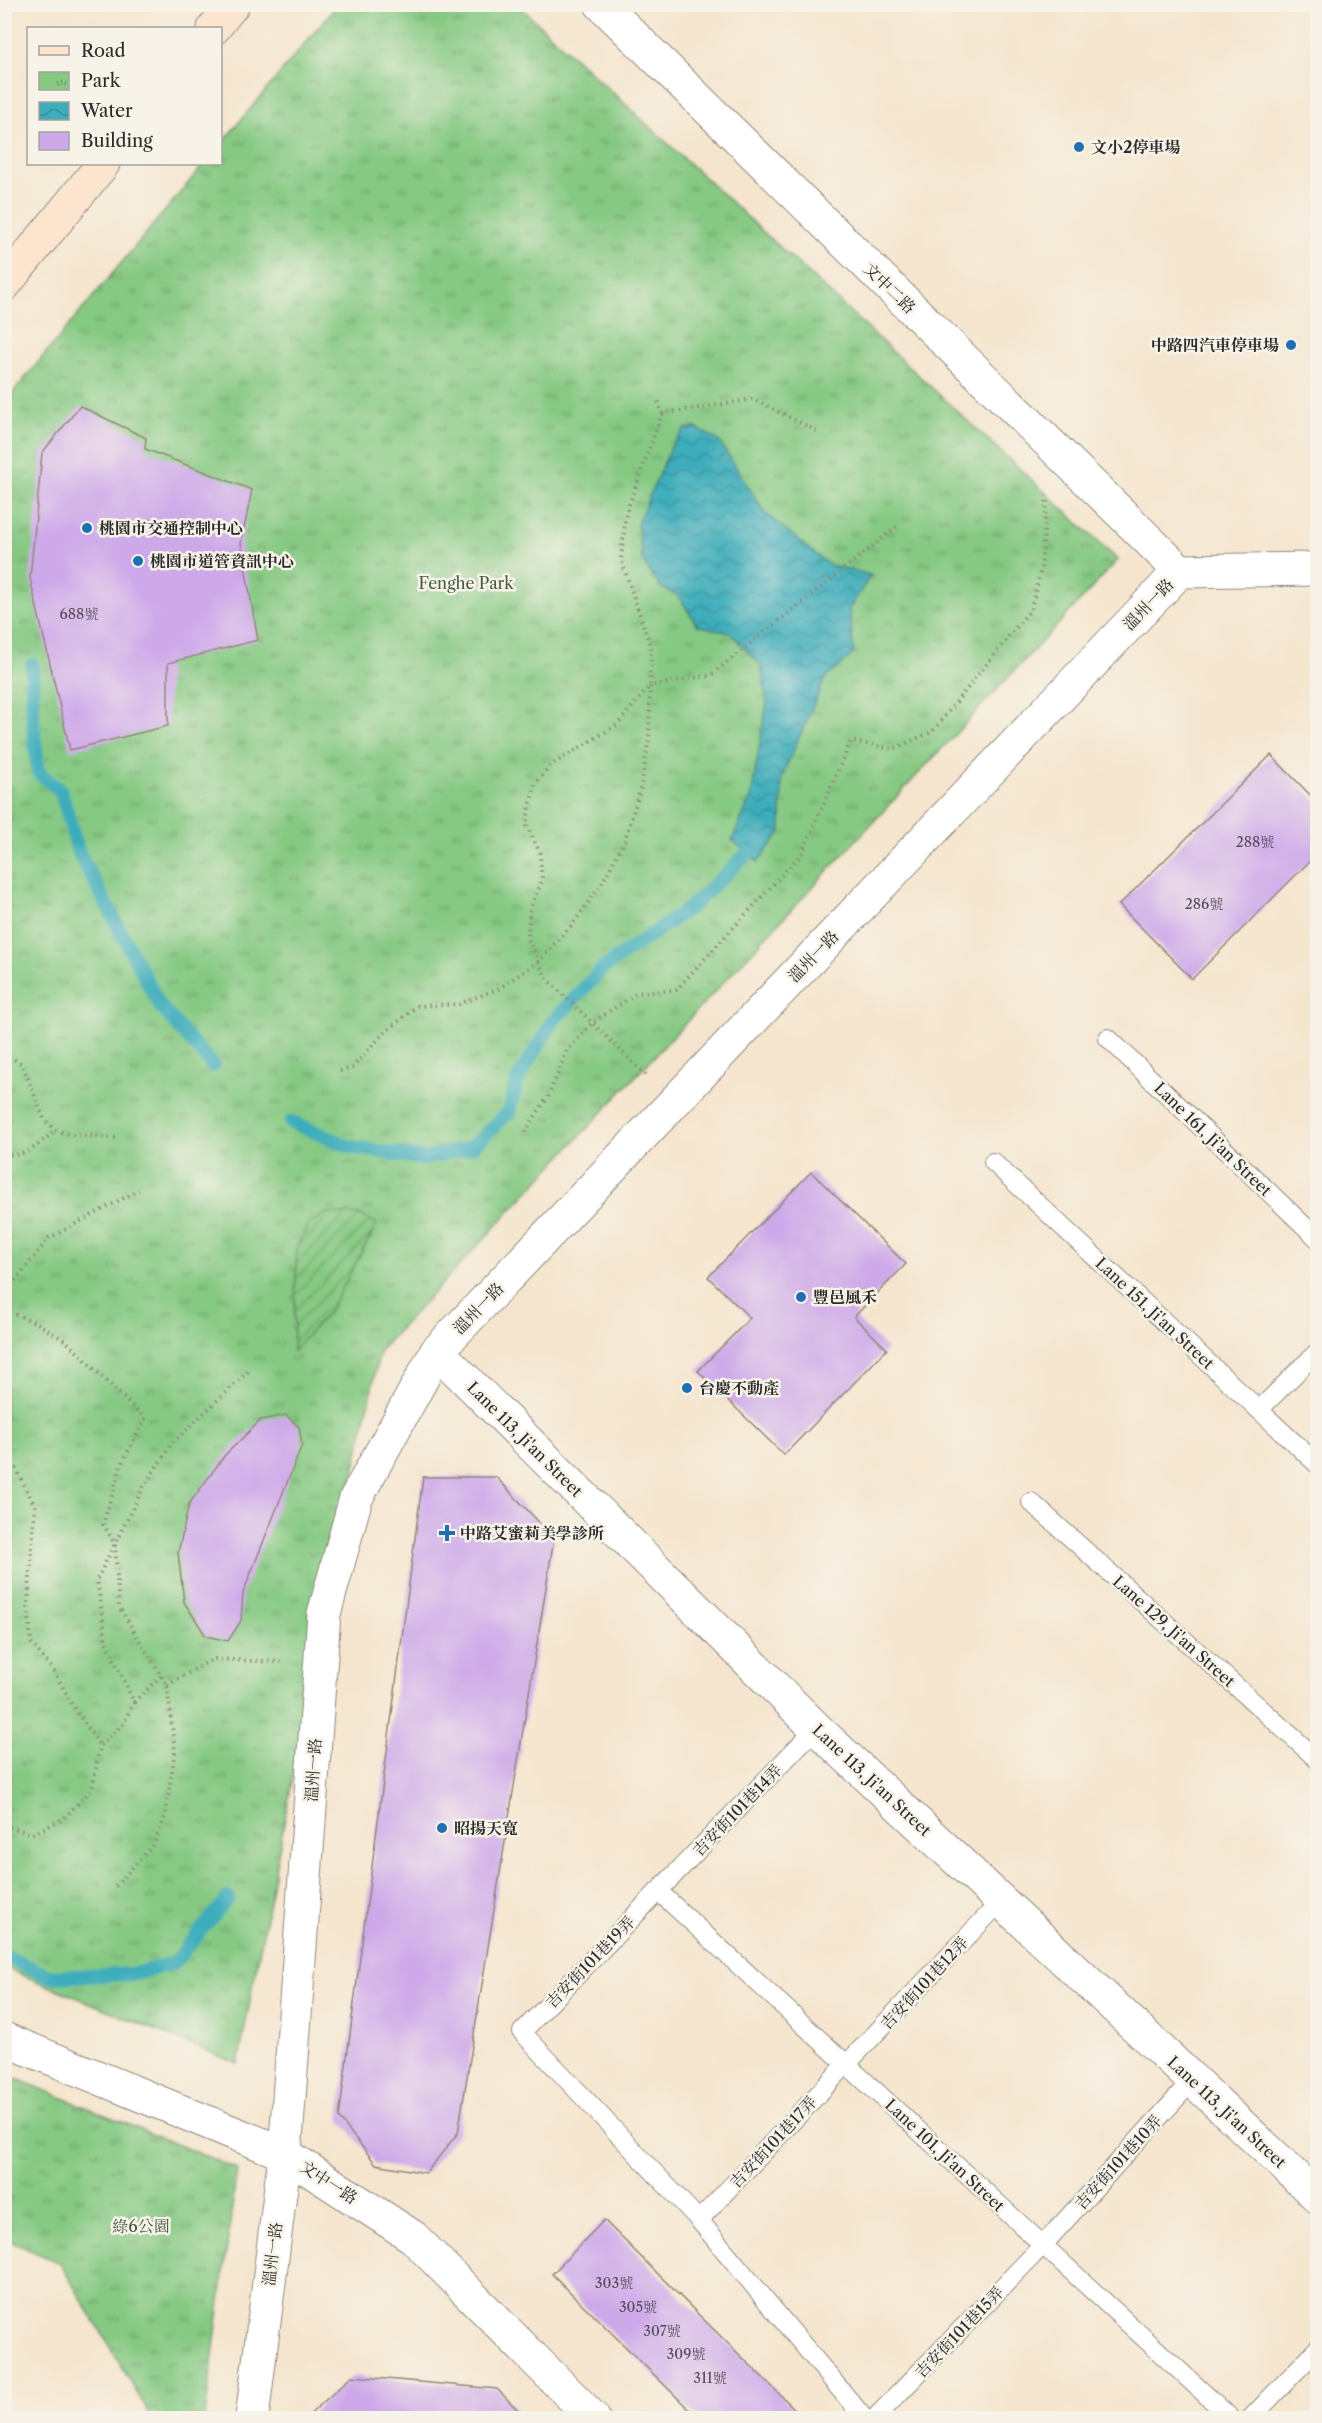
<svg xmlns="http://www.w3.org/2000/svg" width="1322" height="2423" viewBox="0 0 1322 2423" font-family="'Libre Caslon Text','Noto Serif TC',serif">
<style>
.park{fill:url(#park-tufts);stroke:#587a57;stroke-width:1.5}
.garden{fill:url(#garden-furrows);stroke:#587a57;stroke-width:1.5}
.water{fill:url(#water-waves);stroke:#346c73;stroke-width:1.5}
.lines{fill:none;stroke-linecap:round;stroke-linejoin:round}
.stream{stroke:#3eadbb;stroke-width:14}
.building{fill:#cea9e9}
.lane-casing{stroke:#90887c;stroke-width:20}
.street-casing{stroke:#90887c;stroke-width:35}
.secondary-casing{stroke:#90887c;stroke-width:35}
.path{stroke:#90887c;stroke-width:4;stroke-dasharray:1.5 4.5;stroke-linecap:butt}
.lane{stroke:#fff;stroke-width:18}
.street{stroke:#fff;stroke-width:33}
.secondary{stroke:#fce5cf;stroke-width:33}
.poi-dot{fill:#1f6fb2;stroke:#f7f3e8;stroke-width:2}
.labels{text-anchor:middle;stroke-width:5;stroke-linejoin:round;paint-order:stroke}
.number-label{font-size:14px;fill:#544a5a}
.poi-label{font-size:16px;font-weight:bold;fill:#2b2b2b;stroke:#f7f3e8;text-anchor:start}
.street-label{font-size:16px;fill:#2b2b2b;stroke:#f7f3e8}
.park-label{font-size:16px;fill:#465a45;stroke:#f7f3e8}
</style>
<defs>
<pattern id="park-tufts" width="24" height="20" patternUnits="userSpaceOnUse" patternTransform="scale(1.5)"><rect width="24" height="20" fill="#86c983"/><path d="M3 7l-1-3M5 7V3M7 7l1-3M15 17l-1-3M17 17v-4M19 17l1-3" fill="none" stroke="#6ea36b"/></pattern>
<pattern id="garden-furrows" width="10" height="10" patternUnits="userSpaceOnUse" patternTransform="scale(1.5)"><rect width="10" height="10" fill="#86c983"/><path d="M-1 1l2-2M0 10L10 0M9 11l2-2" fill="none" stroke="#6ea36b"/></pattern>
<pattern id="water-waves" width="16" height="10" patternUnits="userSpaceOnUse" patternTransform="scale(1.5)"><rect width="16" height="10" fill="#3eadbb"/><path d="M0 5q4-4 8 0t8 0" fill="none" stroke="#348d98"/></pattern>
</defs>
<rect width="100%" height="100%" fill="#f7f3e8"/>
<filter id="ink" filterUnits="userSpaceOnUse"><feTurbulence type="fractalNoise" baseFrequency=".0167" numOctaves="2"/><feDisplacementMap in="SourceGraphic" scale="12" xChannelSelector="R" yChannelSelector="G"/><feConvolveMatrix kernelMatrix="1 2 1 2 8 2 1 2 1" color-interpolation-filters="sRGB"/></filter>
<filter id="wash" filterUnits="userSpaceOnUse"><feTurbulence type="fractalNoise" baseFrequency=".008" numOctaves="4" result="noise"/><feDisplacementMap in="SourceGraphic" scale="24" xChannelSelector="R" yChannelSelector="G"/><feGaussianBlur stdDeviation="1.35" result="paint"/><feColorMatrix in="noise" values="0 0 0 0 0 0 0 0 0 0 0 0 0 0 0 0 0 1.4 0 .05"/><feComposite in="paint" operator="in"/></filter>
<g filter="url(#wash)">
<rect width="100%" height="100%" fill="#f5e5ce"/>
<g class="park">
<polygon points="337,5 518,5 1118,560 380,1350 324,1614 238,2064 5,1968 5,402 204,164 220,164 221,144"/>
<polygon points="5,2074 237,2169 205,2418 152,2418 60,2263 5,2239"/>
</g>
<polygon class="garden" points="326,1213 361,1215 377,1224 330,1310 293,1351 297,1246 310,1223"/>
<polygon class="water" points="696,428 718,440 766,514 829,565 871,575 849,609 854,653 825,679 782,776 781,832 758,862 732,840 751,797 767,701 761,665 730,633 697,625 678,595 661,588 643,562 637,524 671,447 685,429"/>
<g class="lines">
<g class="stream">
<polyline points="32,665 33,722 38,772 61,791 78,851 160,1006 213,1066"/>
<polyline points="291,1122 351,1147 424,1159 472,1147 509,1112 518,1079 553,1021 603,968 691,907 748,853"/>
<polyline points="4,1956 52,1977 134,1974 174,1963 228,1898"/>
</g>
</g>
<g id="blocks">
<g class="building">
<polygon points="80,406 146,438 145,449 252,490 241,543 258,640 168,663 168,726 70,750 30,578 42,453"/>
<polygon points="1271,755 1317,802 1317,854 1192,979 1119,905"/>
<polygon points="811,1172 906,1264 854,1317 887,1349 784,1455 698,1371 750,1318 708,1277"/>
<polygon points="286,1415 299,1427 302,1445 243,1593 241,1621 228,1641 206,1636 184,1602 178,1553 189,1504 225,1455 261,1420"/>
<polygon points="423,1477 496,1477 554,1538 458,2133 426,2173 376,2164 339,2118"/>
<polygon points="604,2220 700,2316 804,2418 698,2418 575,2297 552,2274"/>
<polygon points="352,2376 497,2389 526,2418 306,2418"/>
</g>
</g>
</g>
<g filter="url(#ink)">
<use href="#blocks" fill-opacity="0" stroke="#90887c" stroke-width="1.5"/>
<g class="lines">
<defs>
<g id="lane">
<polyline points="1108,1038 1318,1239"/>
<polyline points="993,1162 1318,1465"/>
<polyline points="1259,1410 1318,1351"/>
<polyline points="1031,1502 1318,1760"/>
<polyline points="816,1728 522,2032 699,2220 864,2418"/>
<polyline points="658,1891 1231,2418"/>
<polyline points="699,2220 1001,1901"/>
<polyline points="875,2418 1043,2245 1193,2080"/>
<polyline points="1251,2418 1318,2348"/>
</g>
<g id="street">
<polyline points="601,4 1180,571"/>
<polyline points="437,1351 816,1728 1318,2197"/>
<polyline points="4,2039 285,2154 413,2237 593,2418"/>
<polyline points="252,2418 285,2154 324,1614 356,1498 437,1351 1180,571 1318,569"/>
</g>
<g id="secondary">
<polyline points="214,28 233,4"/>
<polyline points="4,285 103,164"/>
</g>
</defs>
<use href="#lane" class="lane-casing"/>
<use href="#street" class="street-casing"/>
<use href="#secondary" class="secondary-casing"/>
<g class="path">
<polyline points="662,414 753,399 819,432"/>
<polyline points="4,1053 22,1064 44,1119 55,1130 72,1135 116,1138"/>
<polyline points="340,1071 352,1068 381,1036 417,1006 459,1004 498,989 539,961 572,925 601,885 625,840 641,787 649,738 650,686 711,675 899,525"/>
<polyline points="646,1075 546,978 528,938 530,909 542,881 540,853 526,824 535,784 551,765 617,725 650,686 651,648 621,559 626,513 662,414 657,398"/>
<polyline points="525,1132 548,1097 567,1051 592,1023 637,993 676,990 802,853 851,741 893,749 932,732 1031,609 1041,569 1047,496"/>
<path d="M 4,1154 C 26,1158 40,1144 55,1130"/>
<polyline points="4,1295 49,1238 139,1190"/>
<polyline points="4,1310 37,1323 67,1342 145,1419 122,1463 103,1524 115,1544 119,1607 167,1685 175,1752 165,1816 154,1844 113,1889"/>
<polyline points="4,1464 16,1469 35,1506 28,1605 31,1643 53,1670 73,1706 100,1746"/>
<polyline points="167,1685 213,1659 281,1662"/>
<polyline points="134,1702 161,1676"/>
<polyline points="4,1825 32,1834 63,1819 92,1789 100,1746 123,1724 134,1702 106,1642 97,1579 144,1486 173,1442 251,1369"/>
</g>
<use href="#lane" class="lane"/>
<use href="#street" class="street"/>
<use href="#secondary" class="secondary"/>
</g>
</g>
<g class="poi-dot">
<circle cx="1079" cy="147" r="6"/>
<circle cx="1291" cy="345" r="6"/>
<circle cx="87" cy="528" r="6"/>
<circle cx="138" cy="561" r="6"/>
<circle cx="801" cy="1297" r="6"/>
<circle cx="687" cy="1388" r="6"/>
<path d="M444 1524h6v6h6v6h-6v6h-6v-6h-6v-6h6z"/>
<circle cx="442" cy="1828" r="6"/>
</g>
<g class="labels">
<g class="number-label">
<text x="79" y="619">688號</text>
<text x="1255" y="847">288號</text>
<text x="1204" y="909">286號</text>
<text x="614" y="2288">303號</text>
<text x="638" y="2312">305號</text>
<text x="662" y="2336">307號</text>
<text x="686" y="2359">309號</text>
<text x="710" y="2383">311號</text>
</g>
<g class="poi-label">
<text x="1091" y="153">文小2停車場</text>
<text x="1279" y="351" text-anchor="end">中路四汽車停車場</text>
<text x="99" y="534">桃園市交通控制中心</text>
<text x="150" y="567">桃園市道管資訊中心</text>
<text x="813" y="1303">豐邑風禾</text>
<text x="699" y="1394">台慶不動產</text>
<text x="460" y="1539">中路艾蜜莉美學診所</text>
<text x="454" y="1834">昭揚天寬</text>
</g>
<g class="street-label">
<text transform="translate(890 288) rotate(44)" y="6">文中二路</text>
<text transform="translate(1148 604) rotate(-46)" y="6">溫州一路</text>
<text transform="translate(813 956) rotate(-46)" y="6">溫州一路</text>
<text transform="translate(1213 1139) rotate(44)" y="6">Lane 161, Ji'an Street</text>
<text transform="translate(478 1308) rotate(-46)" y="6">溫州一路</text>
<text transform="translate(1155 1313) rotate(43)" y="6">Lane 151, Ji'an Street</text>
<text transform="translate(525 1439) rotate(45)" y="6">Lane 113, Ji'an Street</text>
<text transform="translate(1174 1631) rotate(42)" y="6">Lane 129, Ji'an Street</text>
<text transform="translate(313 1770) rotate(-86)" y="6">溫州一路</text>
<text transform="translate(872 1780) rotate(43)" y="6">Lane 113, Ji'an Street</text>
<text transform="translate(737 1810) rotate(-46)" y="6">吉安街101巷14弄</text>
<text transform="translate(590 1962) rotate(-46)" y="6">吉安街101巷19弄</text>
<text transform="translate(924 1983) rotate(-47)" y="6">吉安街101巷12弄</text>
<text transform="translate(1227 2112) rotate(43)" y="6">Lane 113, Ji'an Street</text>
<text transform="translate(773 2142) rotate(-47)" y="6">吉安街101巷17弄</text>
<text transform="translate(945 2155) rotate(43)" y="6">Lane 101, Ji'an Street</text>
<text transform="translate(1118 2162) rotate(-48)" y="6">吉安街101巷10弄</text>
<text transform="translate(329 2182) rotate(33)" y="6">文中一路</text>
<text transform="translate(272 2254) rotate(-83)" y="6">溫州一路</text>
<text transform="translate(959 2332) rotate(-46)" y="6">吉安街101巷15弄</text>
</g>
<g class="park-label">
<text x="466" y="589">Fenghe Park</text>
<text x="141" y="2232">綠6公園</text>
</g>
</g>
<rect width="1322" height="2423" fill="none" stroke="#f7f3e8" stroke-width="24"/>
<rect x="27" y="27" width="195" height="138" fill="#f7f3e8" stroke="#a5a39c" stroke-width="1.5"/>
<rect x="39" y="46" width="30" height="9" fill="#fce5cf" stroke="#a5a39c" stroke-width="1.5"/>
<text x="81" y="57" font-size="18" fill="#2b2b2b">Road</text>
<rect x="39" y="72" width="30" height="18" fill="url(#park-tufts)" stroke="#a5a39c" stroke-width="1.5"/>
<text x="81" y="87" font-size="18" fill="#2b2b2b">Park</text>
<rect x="39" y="102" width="30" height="18" fill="url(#water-waves)" stroke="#a5a39c" stroke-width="1.5"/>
<text x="81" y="117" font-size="18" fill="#2b2b2b">Water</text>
<rect x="39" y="132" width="30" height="18" fill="#cea9e9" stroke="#a5a39c" stroke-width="1.5"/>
<text x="81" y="147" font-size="18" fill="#2b2b2b">Building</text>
</svg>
